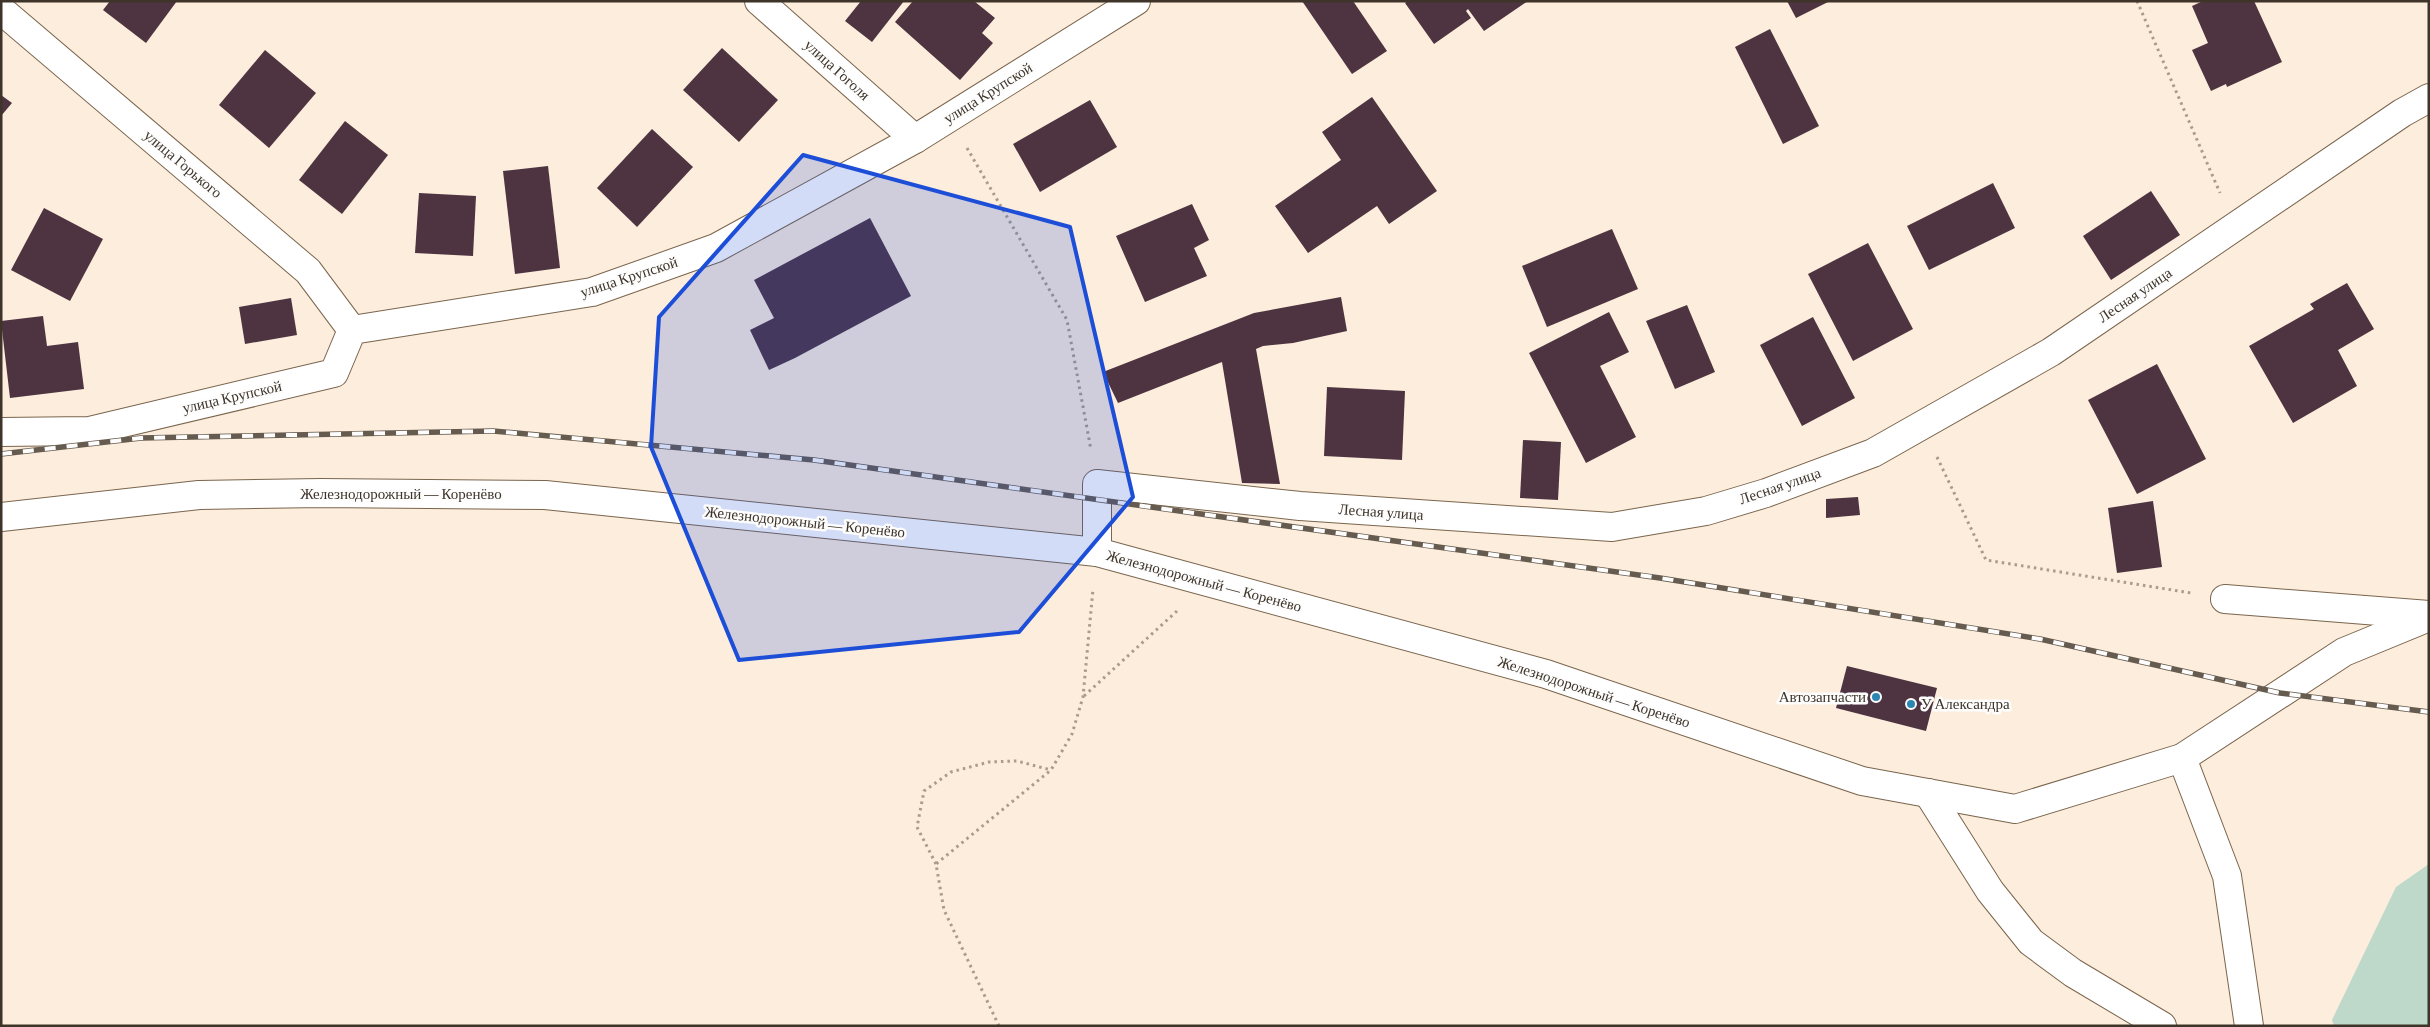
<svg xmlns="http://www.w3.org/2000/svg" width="2430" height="1027" viewBox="0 0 2430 1027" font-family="'Crimson Pro',serif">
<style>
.green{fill:#bed8c9}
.building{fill:#4e3341}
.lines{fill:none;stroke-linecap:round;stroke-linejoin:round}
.minor-casing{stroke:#7a654d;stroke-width:30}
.major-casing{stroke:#7a654d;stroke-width:30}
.path{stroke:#a99c8d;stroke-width:3;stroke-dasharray:2.5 4;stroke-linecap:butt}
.minor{stroke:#fff;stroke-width:28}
.major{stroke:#fff;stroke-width:28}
.rail-casing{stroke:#665b4f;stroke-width:5.5}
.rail{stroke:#fdfdfd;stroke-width:4;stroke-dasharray:11;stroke-linecap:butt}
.marked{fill:#1d4ed8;fill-opacity:0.2;stroke:#1d4ed8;stroke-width:4;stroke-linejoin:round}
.poi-dot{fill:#2c86b3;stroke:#fdfdfd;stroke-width:2}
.labels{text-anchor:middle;stroke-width:5;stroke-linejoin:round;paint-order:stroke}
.street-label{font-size:15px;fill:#3e3429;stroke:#fdfdfd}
.poi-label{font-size:15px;fill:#3e3429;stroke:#fdfdfd;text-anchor:end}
</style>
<rect width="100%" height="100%" fill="#fceddc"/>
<polygon class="green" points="2429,864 2429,1026 2334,1026 2332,1020 2396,887"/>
<g class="building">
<polygon points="110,1 177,1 146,43 103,10"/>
<polygon points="861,1 904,1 872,42 845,21"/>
<polygon points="913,1 974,1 995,18 982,33 993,43 960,80 895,22"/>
<polygon points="1302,1 1353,1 1387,51 1352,74"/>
<polygon points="1408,1 1528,1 1484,31 1468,9 1466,11 1471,18 1434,44 1405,3"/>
<polygon points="1787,1 1830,1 1796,18"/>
<polygon points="2203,1 2254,1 2282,62 2227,87 2226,84 2211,91 2192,50 2208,43 2192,6"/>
<polygon points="1770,29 1819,126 1783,144 1735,47"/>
<polygon points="722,48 778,100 739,142 683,90"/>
<polygon points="265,50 316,93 269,148 219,105"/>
<polygon points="1,95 12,103 1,116"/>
<polygon points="1372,97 1437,191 1389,224 1377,206 1308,253 1275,206 1341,160 1322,132"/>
<polygon points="1090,100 1117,147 1040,192 1013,144"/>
<polygon points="345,121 388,155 342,214 299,180"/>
<polygon points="652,129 693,167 637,227 597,188"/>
<polygon points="548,166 560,268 515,274 503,171"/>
<polygon points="1993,183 2015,228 1929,270 1907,226"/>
<polygon points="2151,191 2180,235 2111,280 2083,236"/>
<polygon points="419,193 476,196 473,256 415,253"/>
<polygon points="1192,204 1209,240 1194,248 1207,276 1145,302 1116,236"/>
<polygon points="44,208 103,239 70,301 11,270"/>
<polygon points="870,218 911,296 795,358 769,370 750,330 774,318 754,280"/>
<polygon points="1612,229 1638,289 1547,327 1522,266"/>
<polygon points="1868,243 1913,329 1853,361 1808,274"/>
<polygon points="2347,283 2374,329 2338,350 2357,386 2293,423 2249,346 2314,309 2310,304"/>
<polygon points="1341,297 1347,331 1293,343 1263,346 1256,349 1280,484 1242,483 1222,362 1118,403 1103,372 1254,313"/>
<polygon points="291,298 297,335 245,344 239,307"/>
<polygon points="1687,305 1715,372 1675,389 1646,321"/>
<polygon points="1609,312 1629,352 1600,366 1636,437 1586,463 1529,353"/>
<polygon points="43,316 47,346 78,342 84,389 10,398 1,321"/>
<polygon points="1813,317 1855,398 1802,426 1760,345"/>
<polygon points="2157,364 2206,459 2137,494 2088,400"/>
<polygon points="1327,387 1405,391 1402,460 1324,456"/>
<polygon points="1523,440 1561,442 1558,500 1520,498"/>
<polygon points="1858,497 1860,515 1826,518 1826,499"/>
<polygon points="2153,501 2162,567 2117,573 2108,508"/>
<polygon points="1847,666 1937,688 1926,731 1836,708"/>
</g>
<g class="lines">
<defs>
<g id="minor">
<polyline points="759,1 915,139"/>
<polyline points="1,10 308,271 352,330"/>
<polyline points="1,432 89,431 334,373 352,330 592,292 716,248 915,139 1136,1"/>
<polyline points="1097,552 1097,484 1300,506 1612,527 1706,511 1766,493 1873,453 2051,352 2402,113 2429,98"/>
<polyline points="2225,599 2429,615"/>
<polyline points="2182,758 2227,876 2249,1026"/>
<polyline points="1928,793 1990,891 2031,942 2073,973 2162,1026"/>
</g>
<polyline id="major" points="1,517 199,495 321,493 545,495 1097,552 1546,674 1862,781 2015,809 2182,758 2344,652 2429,617"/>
</defs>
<use href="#minor" class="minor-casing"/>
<use href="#major" class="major-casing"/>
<g class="path">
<polyline points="2137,1 2220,193"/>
<polyline points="967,148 1067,320 1091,450"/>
<polyline points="1937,457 1986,560 2191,593"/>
<polyline points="1084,696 1177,611"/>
<polyline points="936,864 917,827 924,791 951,772 989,762 1017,761 1051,770"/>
<polyline points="999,1026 944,910 936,864 1051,770 1072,734 1083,697 1093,589"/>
</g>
<use href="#minor" class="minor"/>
<use href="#major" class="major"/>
<defs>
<polyline id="rail" points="1,454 141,438 493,431 814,460 1660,578 2040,639 2280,693 2429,712"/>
</defs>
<use href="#rail" class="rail-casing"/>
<use href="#rail" class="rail"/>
</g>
<path class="marked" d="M 803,155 L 1070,227 L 1133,497 L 1019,632 L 739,660 L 651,447 L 659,317 Z"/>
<g class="poi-dot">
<circle cx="1876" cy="697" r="5"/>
<circle cx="1911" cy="704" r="5"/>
</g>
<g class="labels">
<g class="street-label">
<text transform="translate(837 70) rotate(42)" y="5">улица Гоголя</text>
<text transform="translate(988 93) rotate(-32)" y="5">улица Крупской</text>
<text transform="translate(183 164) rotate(40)" y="5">улица Горького</text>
<text transform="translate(629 277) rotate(-18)" y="5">улица Крупской</text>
<text transform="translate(2135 295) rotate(-34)" y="5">Лесная улица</text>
<text transform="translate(232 397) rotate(-13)" y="5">улица Крупской</text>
<text transform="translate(1780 486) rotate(-19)" y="5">Лесная улица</text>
<text x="401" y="499">Железнодорожный — Коренёво</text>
<text transform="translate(1381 512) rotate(4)" y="5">Лесная улица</text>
<text transform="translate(805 522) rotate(6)" y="5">Железнодорожный — Коренёво</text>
<text transform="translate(1204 581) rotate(15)" y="5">Железнодорожный — Коренёво</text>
<text transform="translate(1594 692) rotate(18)" y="5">Железнодорожный — Коренёво</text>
</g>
<g class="poi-label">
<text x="1866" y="702">Автозапчасти</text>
<text x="1921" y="709" text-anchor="start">У Александра</text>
</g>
</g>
<rect width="2430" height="1027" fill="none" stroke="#3e3429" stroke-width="5"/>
</svg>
